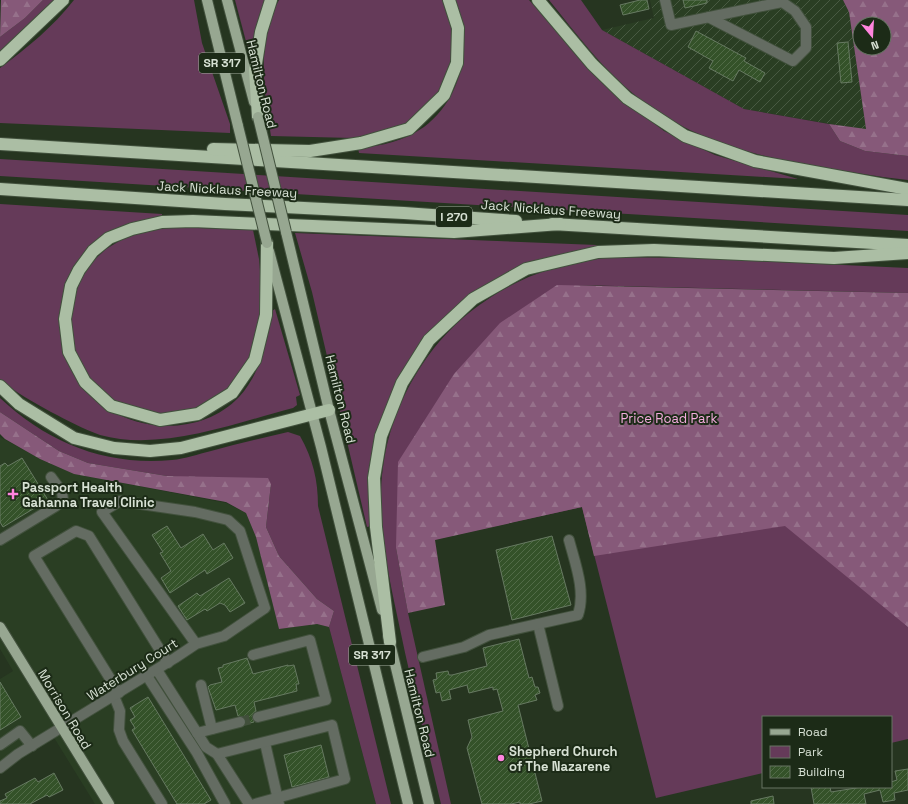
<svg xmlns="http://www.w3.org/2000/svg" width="908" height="804" viewBox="0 0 908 804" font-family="'Space Grotesk',sans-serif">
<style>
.built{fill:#2a3e23}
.industrial{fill:url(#industrial-furrows)}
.green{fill:#653a59}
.forest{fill:url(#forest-firs);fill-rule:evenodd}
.building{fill:url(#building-hatch);stroke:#677a62}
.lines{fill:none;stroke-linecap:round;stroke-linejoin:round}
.minor-tunnel{stroke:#414f3b;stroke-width:10;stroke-dasharray:10 5;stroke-linecap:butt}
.minor-casing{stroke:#42513d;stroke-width:12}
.major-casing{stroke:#42513d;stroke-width:12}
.highway-casing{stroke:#42513d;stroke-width:14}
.minor{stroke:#646c62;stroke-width:10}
.major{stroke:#97a791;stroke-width:10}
.highway{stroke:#abbea4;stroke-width:12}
.major-bridge-casing{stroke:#42513d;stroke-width:12;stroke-linecap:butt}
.major-bridge{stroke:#97a791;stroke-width:10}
.poi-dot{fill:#ff85de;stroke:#1c2b17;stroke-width:1.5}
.labels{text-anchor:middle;stroke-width:4;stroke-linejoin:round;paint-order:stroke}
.shield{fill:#1c2b17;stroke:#9faa9b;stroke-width:1}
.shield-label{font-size:12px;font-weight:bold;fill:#d7e1d4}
.street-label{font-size:13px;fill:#d7e1d4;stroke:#1c2b17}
.park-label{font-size:13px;fill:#f4acde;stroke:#1c2b17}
.poi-label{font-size:13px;font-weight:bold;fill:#d7e1d4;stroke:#1c2b17;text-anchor:start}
</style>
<defs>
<pattern id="industrial-furrows" width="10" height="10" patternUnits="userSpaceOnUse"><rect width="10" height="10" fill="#2a3e23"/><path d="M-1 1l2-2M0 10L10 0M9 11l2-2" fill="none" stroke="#485a42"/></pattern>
<pattern id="forest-firs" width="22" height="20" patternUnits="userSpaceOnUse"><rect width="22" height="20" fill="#865979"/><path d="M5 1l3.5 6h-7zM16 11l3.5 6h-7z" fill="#96718b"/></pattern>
<pattern id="building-hatch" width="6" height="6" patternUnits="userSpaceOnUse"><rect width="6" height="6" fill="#345229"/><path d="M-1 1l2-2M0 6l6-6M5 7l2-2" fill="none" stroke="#516b47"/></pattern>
</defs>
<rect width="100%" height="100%" fill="#263520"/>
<polygon class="built" points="0,437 40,459 74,474 226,503 246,513 256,537 279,629 317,624 329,627 376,804 95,804 53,736 0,772 0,679 13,671 0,649"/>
<polygon class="industrial" points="650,0 843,0 849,11 866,130 744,109 602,30 654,18"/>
<g class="green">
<polygon points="43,0 57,0 8,47 0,52 0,37 25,18"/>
<path d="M 74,0 L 194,0 L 202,43 L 230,124 L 230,133 L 0,123 L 0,68 C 27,48 53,27 74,0 Z"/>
<polygon points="235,0 266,0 252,49 248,49"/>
<path d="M 279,0 L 443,0 L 451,19 L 454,38 L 454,54 L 443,89 L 402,128 L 384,134 L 353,138 L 271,136 C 264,92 256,41 279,0 Z"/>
<path d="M 454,0 L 529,0 L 616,94 L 664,131 L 715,155 L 798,179 L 359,153 L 358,148 C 382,146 404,141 424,127 C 463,98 473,43 454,0 Z"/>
<path d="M 549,0 L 581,0 L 602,30 L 744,109 L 829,124 L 840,141 L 865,151 L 908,156 L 908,180 C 877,177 846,171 815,166 C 747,154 692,140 636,96 C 602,69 576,33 549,0 Z"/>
<polygon points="0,159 908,215 908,231 0,176"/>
<path d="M 0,204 L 162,214 L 162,218 L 115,232 L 65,291 C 67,304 75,377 80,383 C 115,432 196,442 239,397 C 260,374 268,341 272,311 L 275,309 L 300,395 L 296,397 L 297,405 L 293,408 C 235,423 161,452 100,435 C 83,429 67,420 51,412 C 33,402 16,393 0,379 Z"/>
<polygon points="171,227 253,230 259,259 262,294 261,320 253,352 242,374 228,391 196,410 160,415 115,402 99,389 84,370 75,350 71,331 72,307 79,283 90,264 106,249 128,236 152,229"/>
<polygon points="295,233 597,245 596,248 554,257 454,309 391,397 371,526 367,527 312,292"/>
<path d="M 608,257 L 691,258 L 908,268 L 908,293 L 573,285 L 908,299 L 908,739 L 891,743 L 891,717 L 763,717 L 763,773 L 656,798 L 582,507 L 396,548 L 408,613 L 451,804 L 441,804 C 426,741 410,679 397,615 C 387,568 376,516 383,467 C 389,421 409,378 439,342 C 467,309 508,282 551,269 C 569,264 589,261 608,257 Z"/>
<path d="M 0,398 C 48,443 105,466 172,460 C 185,459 198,454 211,451 C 236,444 262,438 288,432 L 300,436 C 313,459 318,480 318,506 L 391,804 L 376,804 L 329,627 L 334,611 L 317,599 L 279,556 L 266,527 L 271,484 L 167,476 L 88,463 L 59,451 L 0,412 Z"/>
</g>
<g class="forest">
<polygon points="1,0 43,0 25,18 0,37"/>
<path d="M 843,0 L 908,0 L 908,156 L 865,151 L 840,141 L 829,124 L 866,129 L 849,12 ZM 860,24 L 884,24 L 884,48 L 860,48 Z"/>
<polygon points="557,285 908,293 908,627 785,526 594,556 582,507 435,540 445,605 408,613 396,548 398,462 454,374 500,323"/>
<polygon points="0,412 59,451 88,463 167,476 268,478 271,484 266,527 279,556 317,599 334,611 329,627 317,624 279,629 256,537 246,513 226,502 74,474 40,459 5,439 0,434"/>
</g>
<g class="building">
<polygon points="640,0 647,0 649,9 623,15 620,5"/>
<polygon points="683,0 707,0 707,3 685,8"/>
<polygon points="696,31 746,58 744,61 765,73 760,82 739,70 733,81 709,68 713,61 688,47"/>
<polygon points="848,42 852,82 841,83 837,43"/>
<polygon points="22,458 48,500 3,527 0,522 0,466 5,463 8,466"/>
<polygon points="167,526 181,548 203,534 213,550 224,543 233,558 207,574 205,570 170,593 161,578 171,571 160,553 163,552 152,535"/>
<polygon points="552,536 571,605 512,620 496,550"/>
<polygon points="229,578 245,603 230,612 225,605 220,603 207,611 205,609 187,620 178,606 197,593 200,596"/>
<polygon points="519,639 529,678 532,677 535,687 538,687 540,693 535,695 537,700 518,705 542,801 529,804 520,804 520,802 511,804 482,804 467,748 472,737 468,720 503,711 497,689 493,690 493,687 469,693 467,685 449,690 451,699 442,701 440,692 436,693 433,680 437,679 436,673 448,671 449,675 452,675 487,666 483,648"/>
<polygon points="247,658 253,674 288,665 288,666 294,665 299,684 296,684 297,691 254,702 256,711 252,716 254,722 246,724 244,717 238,716 235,705 216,710 208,687 210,685 222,682 218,668 223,667 223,665"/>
<polygon points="0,682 21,717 0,730"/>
<polygon points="148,697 211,800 204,804 177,804 132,730 135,728 130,720 135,717 130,708"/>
<polygon points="321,745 329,777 292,787 284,755"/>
<polygon points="908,769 908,790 894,793 895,800 883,802 880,790 864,794 866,804 814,804 811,787 830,787 831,792 862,787 891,787 891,782 897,780 895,771"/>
<polygon points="54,773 63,790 49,797 47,795 30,804 0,804 0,801 7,798 5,794 35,778 38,782"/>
<polygon points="773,796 774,804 751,804 751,801"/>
</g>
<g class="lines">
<polyline class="minor-tunnel" points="240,722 258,717"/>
<defs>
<g id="minor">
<polyline points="665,0 671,25 782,2 795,11 806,27 806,48 793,61 708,17"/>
<polyline points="0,540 56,506 63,500 62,492 51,477"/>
<polyline points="538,624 558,706"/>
<polyline points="253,655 310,640 326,700 258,717"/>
<path d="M 423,657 L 464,647 L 489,635 L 578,615 C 586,591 575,563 569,540"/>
<polyline points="157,670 206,747 217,754 249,804"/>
<polyline points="147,676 197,753 225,804"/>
<polyline points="201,685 212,729"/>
<polyline points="119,693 34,556 76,531 89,536 168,663"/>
<polyline points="114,696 120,711 119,730 123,741 162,804"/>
<polyline points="197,733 240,722"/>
<polyline points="265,743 279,804"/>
<polyline points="0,745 20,731 32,746"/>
<polyline points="217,754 332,725 345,779 255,804"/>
<polyline points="0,768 18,754 175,658 196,644 224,636 265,608 240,531 228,520 195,512 120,501 102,512 196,644"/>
</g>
<g id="major">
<polyline points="207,0 238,126"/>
<polyline points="227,0 254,102"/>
<polyline points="286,232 329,410 382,610"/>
<polyline points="269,251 321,447 408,804"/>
<polyline points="0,627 109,804"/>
<polyline points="388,635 429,804"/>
</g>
<g id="highway">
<polyline points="538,0 592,64 627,98 685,136 755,161 908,189"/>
<polyline points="0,60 63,0"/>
<polyline points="258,117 255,70 261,32 271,0"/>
<polyline points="0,144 908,200"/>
<polyline points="213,149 310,151 361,143 409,129 444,95 457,63 458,28 449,0"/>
<polyline points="0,189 225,204 404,213 516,221"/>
<polyline points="552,224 908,245"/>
<polyline points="267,243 266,315 255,360 232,393 198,414 160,420 111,406 85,382 69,352 65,319 71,286 79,270 93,251 109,238 132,229 162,222 193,221 454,232 560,224"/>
<polyline points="0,386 19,404 74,438 114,448 150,451 181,448 329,410"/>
<polyline points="390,642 376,527 374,478 381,436 402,383 429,340 473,299 526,269 598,252 654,250 834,258 908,253"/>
</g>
</defs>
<use href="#minor" class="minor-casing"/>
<use href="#major" class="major-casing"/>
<use href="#highway" class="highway-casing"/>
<use href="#minor" class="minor"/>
<use href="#major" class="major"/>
<use href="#highway" class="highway"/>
<defs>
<g id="major-bridge">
<polyline points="258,117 286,232"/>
<polyline points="238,126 267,243"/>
</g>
</defs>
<use href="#major-bridge" class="major-bridge-casing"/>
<use href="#major-bridge" class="major-bridge"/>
</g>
<g class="poi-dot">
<path d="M11 488h4v4h4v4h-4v4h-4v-4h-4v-4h4z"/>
<circle cx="501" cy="758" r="4"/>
</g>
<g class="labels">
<g class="shield">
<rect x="199" y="53" width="46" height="20" rx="3"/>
<rect x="436" y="207" width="36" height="20" rx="3"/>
<rect x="349" y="645" width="46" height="20" rx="3"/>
</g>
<g class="shield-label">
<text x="222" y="67">SR 317</text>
<text x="454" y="221">I 270</text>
<text x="372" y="659">SR 317</text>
</g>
<g class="street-label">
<text transform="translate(262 84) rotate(76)" y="5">Hamilton Road</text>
<text transform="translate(227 189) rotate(3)" y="5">Jack Nicklaus Freeway</text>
<text transform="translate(551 209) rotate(4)" y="5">Jack Nicklaus Freeway</text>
<text transform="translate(341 399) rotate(76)" y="5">Hamilton Road</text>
<text transform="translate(132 669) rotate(-32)" y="5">Waterbury Court</text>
<text transform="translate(65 709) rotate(59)" y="5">Morrison Road</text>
<text transform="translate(420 713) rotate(76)" y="5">Hamilton Road</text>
</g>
<g class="park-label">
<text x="669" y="423">Price Road Park</text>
</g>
<g class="poi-label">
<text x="22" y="492">Passport Health<tspan x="22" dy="15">Gahanna Travel Clinic</tspan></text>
<text x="509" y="756">Shepherd Church<tspan x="509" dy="15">of The Nazarene</tspan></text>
</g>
</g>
<rect x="762" y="716" width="130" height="72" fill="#1c2b17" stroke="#677463"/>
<rect x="770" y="729" width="20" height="6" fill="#97a791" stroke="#677463"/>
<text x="798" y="736" font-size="12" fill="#d7e1d4">Road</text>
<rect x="770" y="746" width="20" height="12" fill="#653a59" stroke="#677463"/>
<text x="798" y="756" font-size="12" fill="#d7e1d4">Park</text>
<rect x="770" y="766" width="20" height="12" fill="url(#building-hatch)" stroke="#677463"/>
<text x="798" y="776" font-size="12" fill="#d7e1d4">Building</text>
<g transform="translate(872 36) rotate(162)"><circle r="19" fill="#1c2b17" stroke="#677463"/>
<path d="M0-3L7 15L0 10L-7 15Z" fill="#ff85de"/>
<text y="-6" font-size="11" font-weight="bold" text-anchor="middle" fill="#d7e1d4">N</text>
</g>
</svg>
